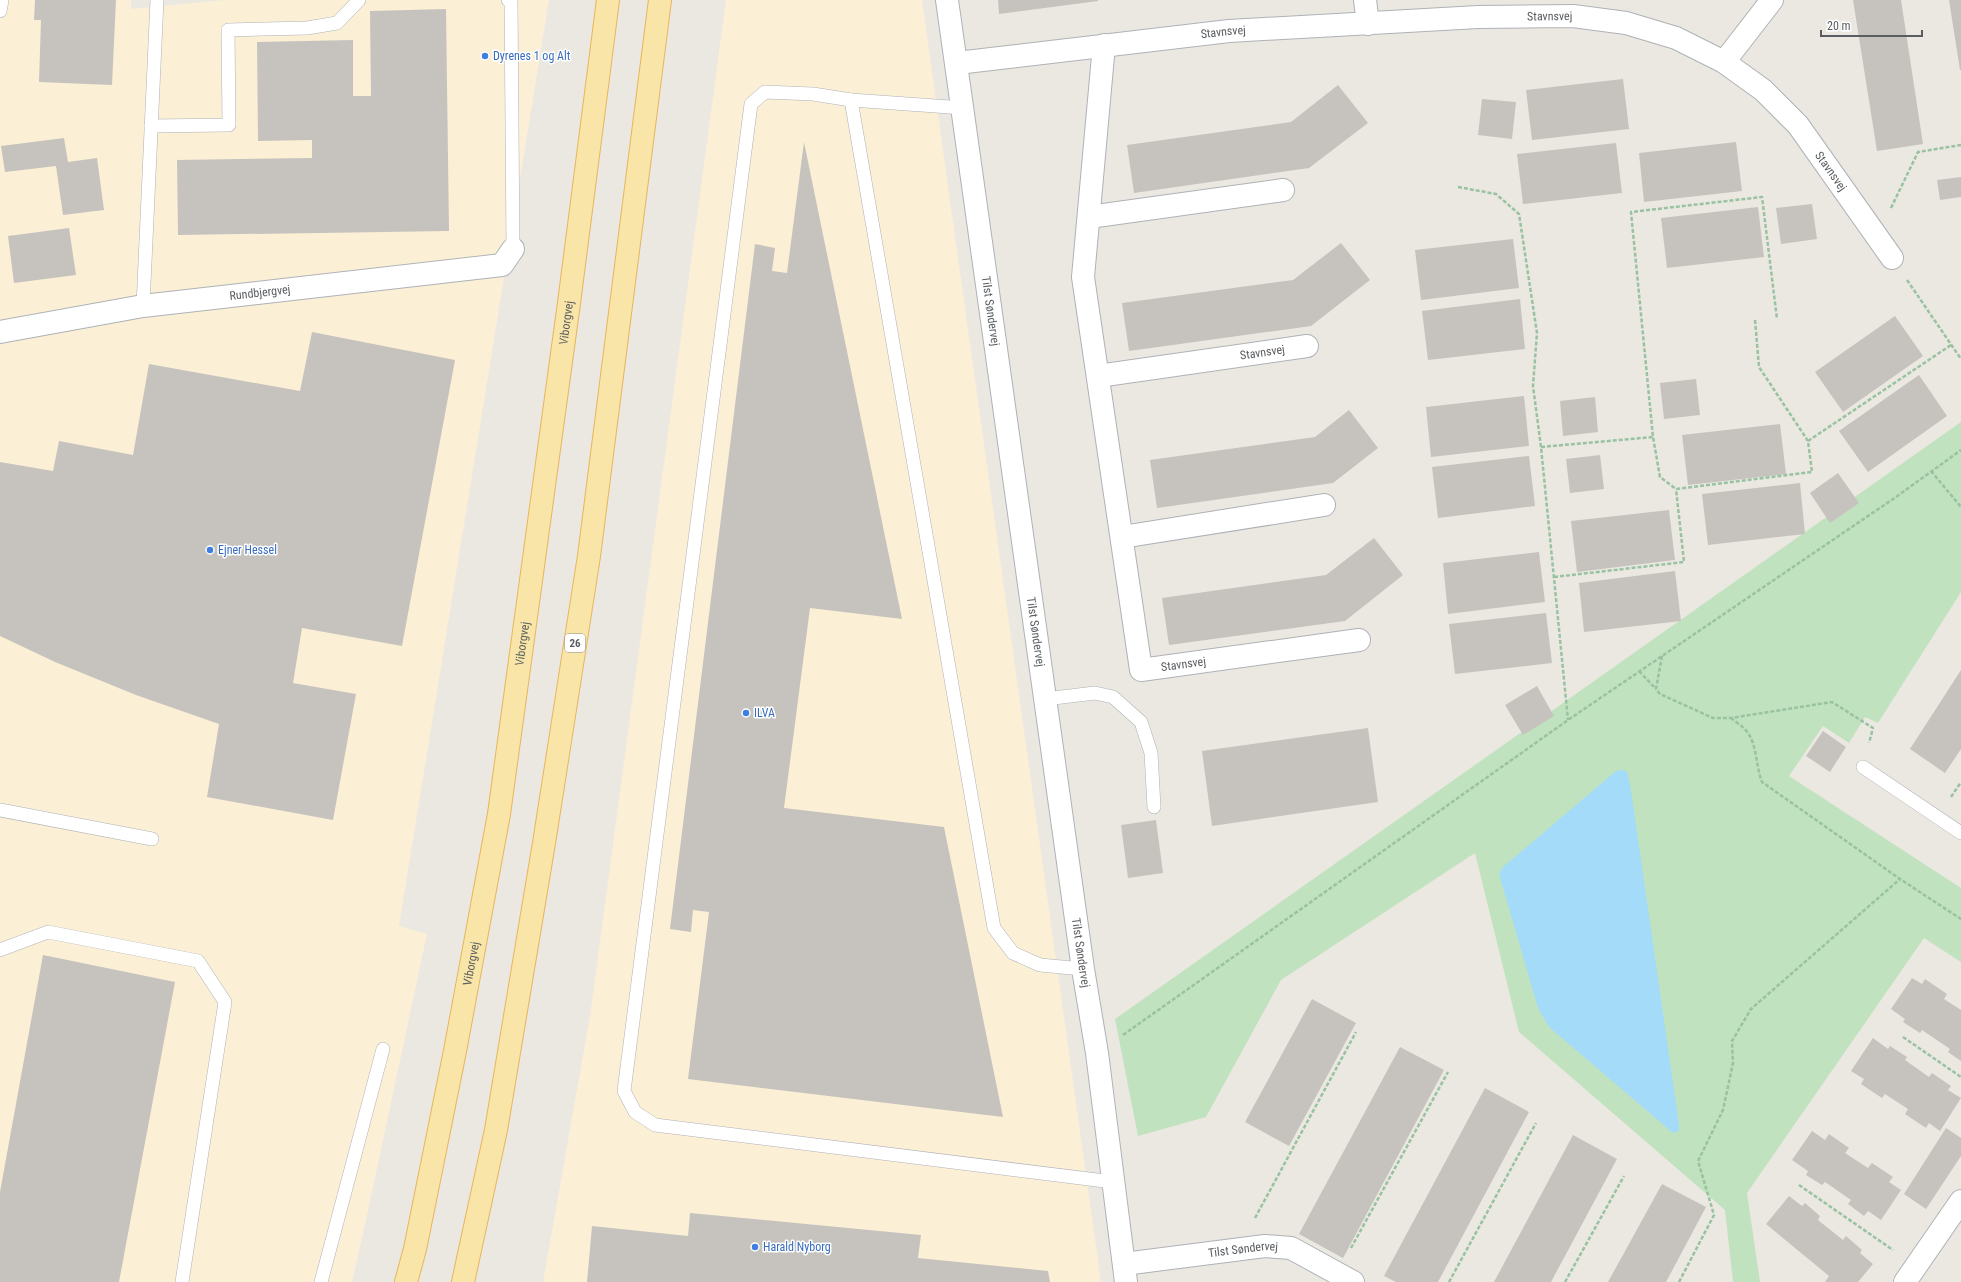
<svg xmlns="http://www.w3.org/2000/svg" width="1961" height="1282" viewBox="0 0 1961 1282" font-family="'Roboto Condensed',sans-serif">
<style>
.commercial{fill:#fbefd6}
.green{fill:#c1e2be}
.water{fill:#a3dbf9}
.building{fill:#c6c3be}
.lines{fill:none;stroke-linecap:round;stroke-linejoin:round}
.service-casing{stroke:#aeb2b6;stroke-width:14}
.minor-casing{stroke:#aeb2b6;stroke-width:24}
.primary-casing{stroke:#e7b55e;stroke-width:24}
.path{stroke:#98c2a1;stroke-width:2.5;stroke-dasharray:4 2;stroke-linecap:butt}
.service{stroke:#fff;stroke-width:13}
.minor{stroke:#fff;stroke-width:22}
.primary{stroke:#f9e5a8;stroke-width:22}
.shop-dot{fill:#3f7fe0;stroke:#fff;stroke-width:1.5}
.labels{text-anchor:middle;stroke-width:3;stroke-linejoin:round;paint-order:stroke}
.shield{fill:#fff;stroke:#8b8e90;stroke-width:1}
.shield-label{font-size:11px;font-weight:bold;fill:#595d61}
.street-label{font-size:12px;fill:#595d61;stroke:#fff}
.shop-label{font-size:12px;fill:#366cbe;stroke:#fff;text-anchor:start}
</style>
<rect width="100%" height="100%" fill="#ebe8e1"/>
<g class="commercial">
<polygon points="0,0 131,0 131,9 224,0 549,0 399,926 427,934 366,1220 352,1282 0,1282"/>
<polygon points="726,0 922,0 1101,1282 543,1282 590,1016"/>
</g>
<polygon class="green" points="1961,422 1961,592 1878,723 1865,717 1849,743 1823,726 1789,776 1961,888 1961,962 1924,938 1747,1193 1760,1282 1733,1282 1725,1210 1519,1032 1475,853 1281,980 1206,1117 1138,1136 1115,1019"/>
<polygon class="water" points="1623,770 1627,772 1630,784 1679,1124 1679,1131 1673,1133 1549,1027 1538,1008 1499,874 1503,867 1616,771"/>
<g class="building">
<polygon points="35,0 116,0 112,85 39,82 41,20 34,20"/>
<polygon points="998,0 1098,0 1098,1 999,14"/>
<polygon points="1853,0 1901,0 1923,144 1877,151"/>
<polygon points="1949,0 1961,0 1961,70 1960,70"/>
<polygon points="446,9 449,231 178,235 177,160 312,158 312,140 258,141 257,42 353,40 353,96 371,96 370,11"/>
<polygon points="1623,79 1629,129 1532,140 1526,90"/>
<polygon points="1338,85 1368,123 1309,168 1134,193 1127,145 1291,122"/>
<polygon points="1482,99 1516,102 1512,139 1478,135"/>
<polygon points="64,138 68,162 97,158 104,210 63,215 56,166 5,172 1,146"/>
<polygon points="804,142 902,619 810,608 784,808 944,827 1003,1117 688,1079 709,912 693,910 691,932 670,929 755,244 775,248 772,271 787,273"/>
<polygon points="1736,142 1742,191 1644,202 1639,153"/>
<polygon points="1616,143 1622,193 1523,204 1517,154"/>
<polygon points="1961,177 1961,197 1940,200 1937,180"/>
<polygon points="1812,204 1817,239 1781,244 1776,208"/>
<polygon points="1758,207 1764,257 1667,268 1661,218"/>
<polygon points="69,228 76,275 14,283 8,236"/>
<polygon points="1513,239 1519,288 1421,300 1415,250"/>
<polygon points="1341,243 1370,280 1311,326 1129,351 1122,303 1293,280"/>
<polygon points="1520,299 1525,349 1428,360 1422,311"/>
<polygon points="1895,316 1923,356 1843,412 1815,372"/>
<polygon points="312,332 455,360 402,646 302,628 293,683 356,694 333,820 207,797 219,724 136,695 55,662 0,636 0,462 53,471 59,441 133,455 149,364 300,391"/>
<polygon points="1919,375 1947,416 1868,472 1839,431"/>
<polygon points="1696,379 1700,415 1664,419 1660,383"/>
<polygon points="1524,396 1529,446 1431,457 1426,407"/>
<polygon points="1595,397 1598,432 1563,436 1560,401"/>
<polygon points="1349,410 1378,448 1333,483 1157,508 1150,460 1315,437"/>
<polygon points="1780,424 1786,474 1688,485 1682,435"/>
<polygon points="1600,455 1604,489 1570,493 1566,459"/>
<polygon points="1529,456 1535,506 1438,518 1432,467"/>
<polygon points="1838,473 1859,503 1830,523 1810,493"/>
<polygon points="1800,483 1805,534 1708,545 1702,494"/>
<polygon points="1669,510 1675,560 1577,572 1571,521"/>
<polygon points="1374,538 1403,575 1345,621 1169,645 1162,598 1326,575"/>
<polygon points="1539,552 1545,602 1448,614 1443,563"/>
<polygon points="1675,571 1681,621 1584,632 1579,583"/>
<polygon points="1546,613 1552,663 1455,674 1449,624"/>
<polygon points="1961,670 1961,749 1945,773 1910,749"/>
<polygon points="1537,686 1554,716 1523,735 1505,705"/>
<polygon points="1368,728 1378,802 1212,826 1202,751"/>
<polygon points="1823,731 1846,747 1830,772 1806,756"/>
<polygon points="1156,820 1163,873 1128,878 1121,825"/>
<polygon points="43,955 175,982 119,1282 0,1282 0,1192"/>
<polygon points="1912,978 1922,984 1925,979 1947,994 1944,999 1961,1010 1961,1061 1948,1052 1950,1049 1922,1030 1920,1033 1903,1022 1905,1019 1891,1009"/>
<polygon points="1312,999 1356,1023 1289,1146 1245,1122"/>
<polygon points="1873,1038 1888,1049 1890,1046 1907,1057 1905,1060 1929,1077 1932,1073 1951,1086 1948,1090 1961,1098 1940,1131 1929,1123 1926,1128 1905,1114 1908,1109 1885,1094 1882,1098 1861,1084 1864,1079 1851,1071"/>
<polygon points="1400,1047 1444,1070 1343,1258 1299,1234"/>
<polygon points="1485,1088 1529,1112 1438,1282 1396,1282 1384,1276"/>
<polygon points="1946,1128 1961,1138 1961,1156 1926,1209 1904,1194"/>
<polygon points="1812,1131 1825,1140 1829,1134 1849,1148 1845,1153 1868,1168 1872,1163 1893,1177 1889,1182 1901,1190 1881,1220 1868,1211 1864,1216 1848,1204 1851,1200 1825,1182 1822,1185 1806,1175 1808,1171 1792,1160"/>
<polygon points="1573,1135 1617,1159 1551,1282 1494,1282"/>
<polygon points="1662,1184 1706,1207 1666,1282 1608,1282"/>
<polygon points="1789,1196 1802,1206 1805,1203 1820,1216 1818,1220 1843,1240 1846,1236 1862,1250 1860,1253 1873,1264 1858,1282 1825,1282 1829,1276 1766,1224"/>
<polygon points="690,1213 921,1235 918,1258 1048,1271 1050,1282 587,1282 592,1226 688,1236"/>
</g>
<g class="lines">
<defs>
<g id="service">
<polyline points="508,0 511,0 513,249"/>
<polyline points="0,11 2,0"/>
<polyline points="851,100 994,928 1013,953 1040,965 1083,969"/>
<polyline points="964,108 851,100 813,94 765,92 751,104 624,1091 635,1112 655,1125 1113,1182"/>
<polyline points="151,126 229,125 228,30 307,28 337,23 359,0"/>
<polyline points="143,306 157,0"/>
<polyline points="1045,699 1095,693 1113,697 1141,722 1151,753 1154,807"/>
<polyline points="1863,767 1961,833"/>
<polyline points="0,810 152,839"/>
<polyline points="0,950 48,932 198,961 225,1002 182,1282"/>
<polyline points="321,1282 383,1049"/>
</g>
<g id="minor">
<path id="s1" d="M 947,0 L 1083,969 L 1097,1053 L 1126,1282"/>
<polyline points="1365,0 1368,24"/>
<path id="s2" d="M 1104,45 L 1083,277 L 1141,670 L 1359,640"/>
<polyline points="1724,62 1772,0"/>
<path id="s3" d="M 957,63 L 1229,31 L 1478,17 L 1573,16 L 1626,23 L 1676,38 L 1724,62 L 1763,90 L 1798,125 L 1892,258"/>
<polyline points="1089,217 1283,190"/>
<path id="s4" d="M 0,332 L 143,306 L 502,265 L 513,249"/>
<path id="s5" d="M 1098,376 L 1307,346"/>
<polyline points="1122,537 1324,505"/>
<path id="s6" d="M 1124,1264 L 1265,1246 L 1291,1248 L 1353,1282"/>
<polyline points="1905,1282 1961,1201"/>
</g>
<g id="primary">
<path id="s7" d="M 406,1282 L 415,1249 L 455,1051 L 499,814 L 569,303 L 608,0"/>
<polyline points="463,1282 496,1130 544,843 589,556 660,0"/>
</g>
</defs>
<use href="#service" class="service-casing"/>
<use href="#minor" class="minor-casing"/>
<use href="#primary" class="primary-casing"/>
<g class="path">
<polyline points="1458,187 1496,194 1519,214 1537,333 1533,386 1541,447 1568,720"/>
<polyline points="1891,208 1918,152 1961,145"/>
<polyline points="1907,280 1961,359"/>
<polyline points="1755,320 1759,367 1808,441 1812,472 1676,489 1660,477 1653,437 1631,212 1762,197 1777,319"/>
<polyline points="1808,441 1951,345"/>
<polyline points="1541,447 1653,437"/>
<polyline points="1931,471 1961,507"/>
<polyline points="1554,577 1684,562 1676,489"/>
<polyline points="1662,656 1656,689 1660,694 1713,718 1731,718 1832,702 1873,728 1869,743"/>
<polyline points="1639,671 1656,689"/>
<path d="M 1731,718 C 1736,722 1744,727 1748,733 C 1757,746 1756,767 1762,782 L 1900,879 L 1961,919"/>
<polyline points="1951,797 1961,782"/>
<polyline points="1123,1035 1568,720 1896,497 1961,450"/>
<polyline points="1903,1037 1961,1077"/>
<polyline points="1799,1185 1893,1250"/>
<polyline points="1255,1218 1356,1032"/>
<polyline points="1351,1248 1448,1072"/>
<polyline points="1449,1282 1536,1123"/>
<polyline points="1565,1282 1624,1176"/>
<polyline points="1679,1282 1714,1215 1698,1161 1723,1110 1733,1063 1732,1041 1751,1009 1900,879"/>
</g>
<use href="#service" class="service"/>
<use href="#minor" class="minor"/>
<use href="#primary" class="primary"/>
</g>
<g class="shop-dot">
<circle cx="485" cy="56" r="4"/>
<circle cx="210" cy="550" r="4"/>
<circle cx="746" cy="713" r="4"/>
<circle cx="755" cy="1247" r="4"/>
</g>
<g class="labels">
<rect class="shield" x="565" y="634" width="20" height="18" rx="3"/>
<g class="shield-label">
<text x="575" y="647">26</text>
</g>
<g class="street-label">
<text dy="4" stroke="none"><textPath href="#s3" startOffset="595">Stavnsvej</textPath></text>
<text dy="4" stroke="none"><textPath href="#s3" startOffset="268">Stavnsvej</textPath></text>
<text dy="4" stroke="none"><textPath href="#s3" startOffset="932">Stavnsvej</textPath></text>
<text dy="4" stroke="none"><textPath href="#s4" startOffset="263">Rundbjergvej</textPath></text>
<text dy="4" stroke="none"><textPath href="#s1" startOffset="314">Tilst Søndervej</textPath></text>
<text dy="4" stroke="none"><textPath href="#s7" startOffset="973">Viborgvej</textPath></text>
<text dy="4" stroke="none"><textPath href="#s5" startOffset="166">Stavnsvej</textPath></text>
<text dy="4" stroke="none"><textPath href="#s1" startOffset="638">Tilst Søndervej</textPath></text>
<text dy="4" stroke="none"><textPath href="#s7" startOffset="649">Viborgvej</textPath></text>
<text dy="4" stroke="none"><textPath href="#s2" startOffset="673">Stavnsvej</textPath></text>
<text dy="4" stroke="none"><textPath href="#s1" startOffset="962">Tilst Søndervej</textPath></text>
<text dy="4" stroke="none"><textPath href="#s7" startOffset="325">Viborgvej</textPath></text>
<text dy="4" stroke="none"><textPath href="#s6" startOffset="120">Tilst Søndervej</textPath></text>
</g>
<g class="shop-label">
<text x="493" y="60">Dyrenes 1 og Alt</text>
<text x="218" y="554">Ejner Hessel</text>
<text x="754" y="717">ILVA</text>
<text x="763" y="1251">Harald Nyborg</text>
</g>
</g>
<path d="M1821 30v6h101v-6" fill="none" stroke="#595d61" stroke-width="2"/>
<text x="1827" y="30" font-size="12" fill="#595d61" stroke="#ffffff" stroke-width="3" paint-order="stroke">20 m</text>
</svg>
